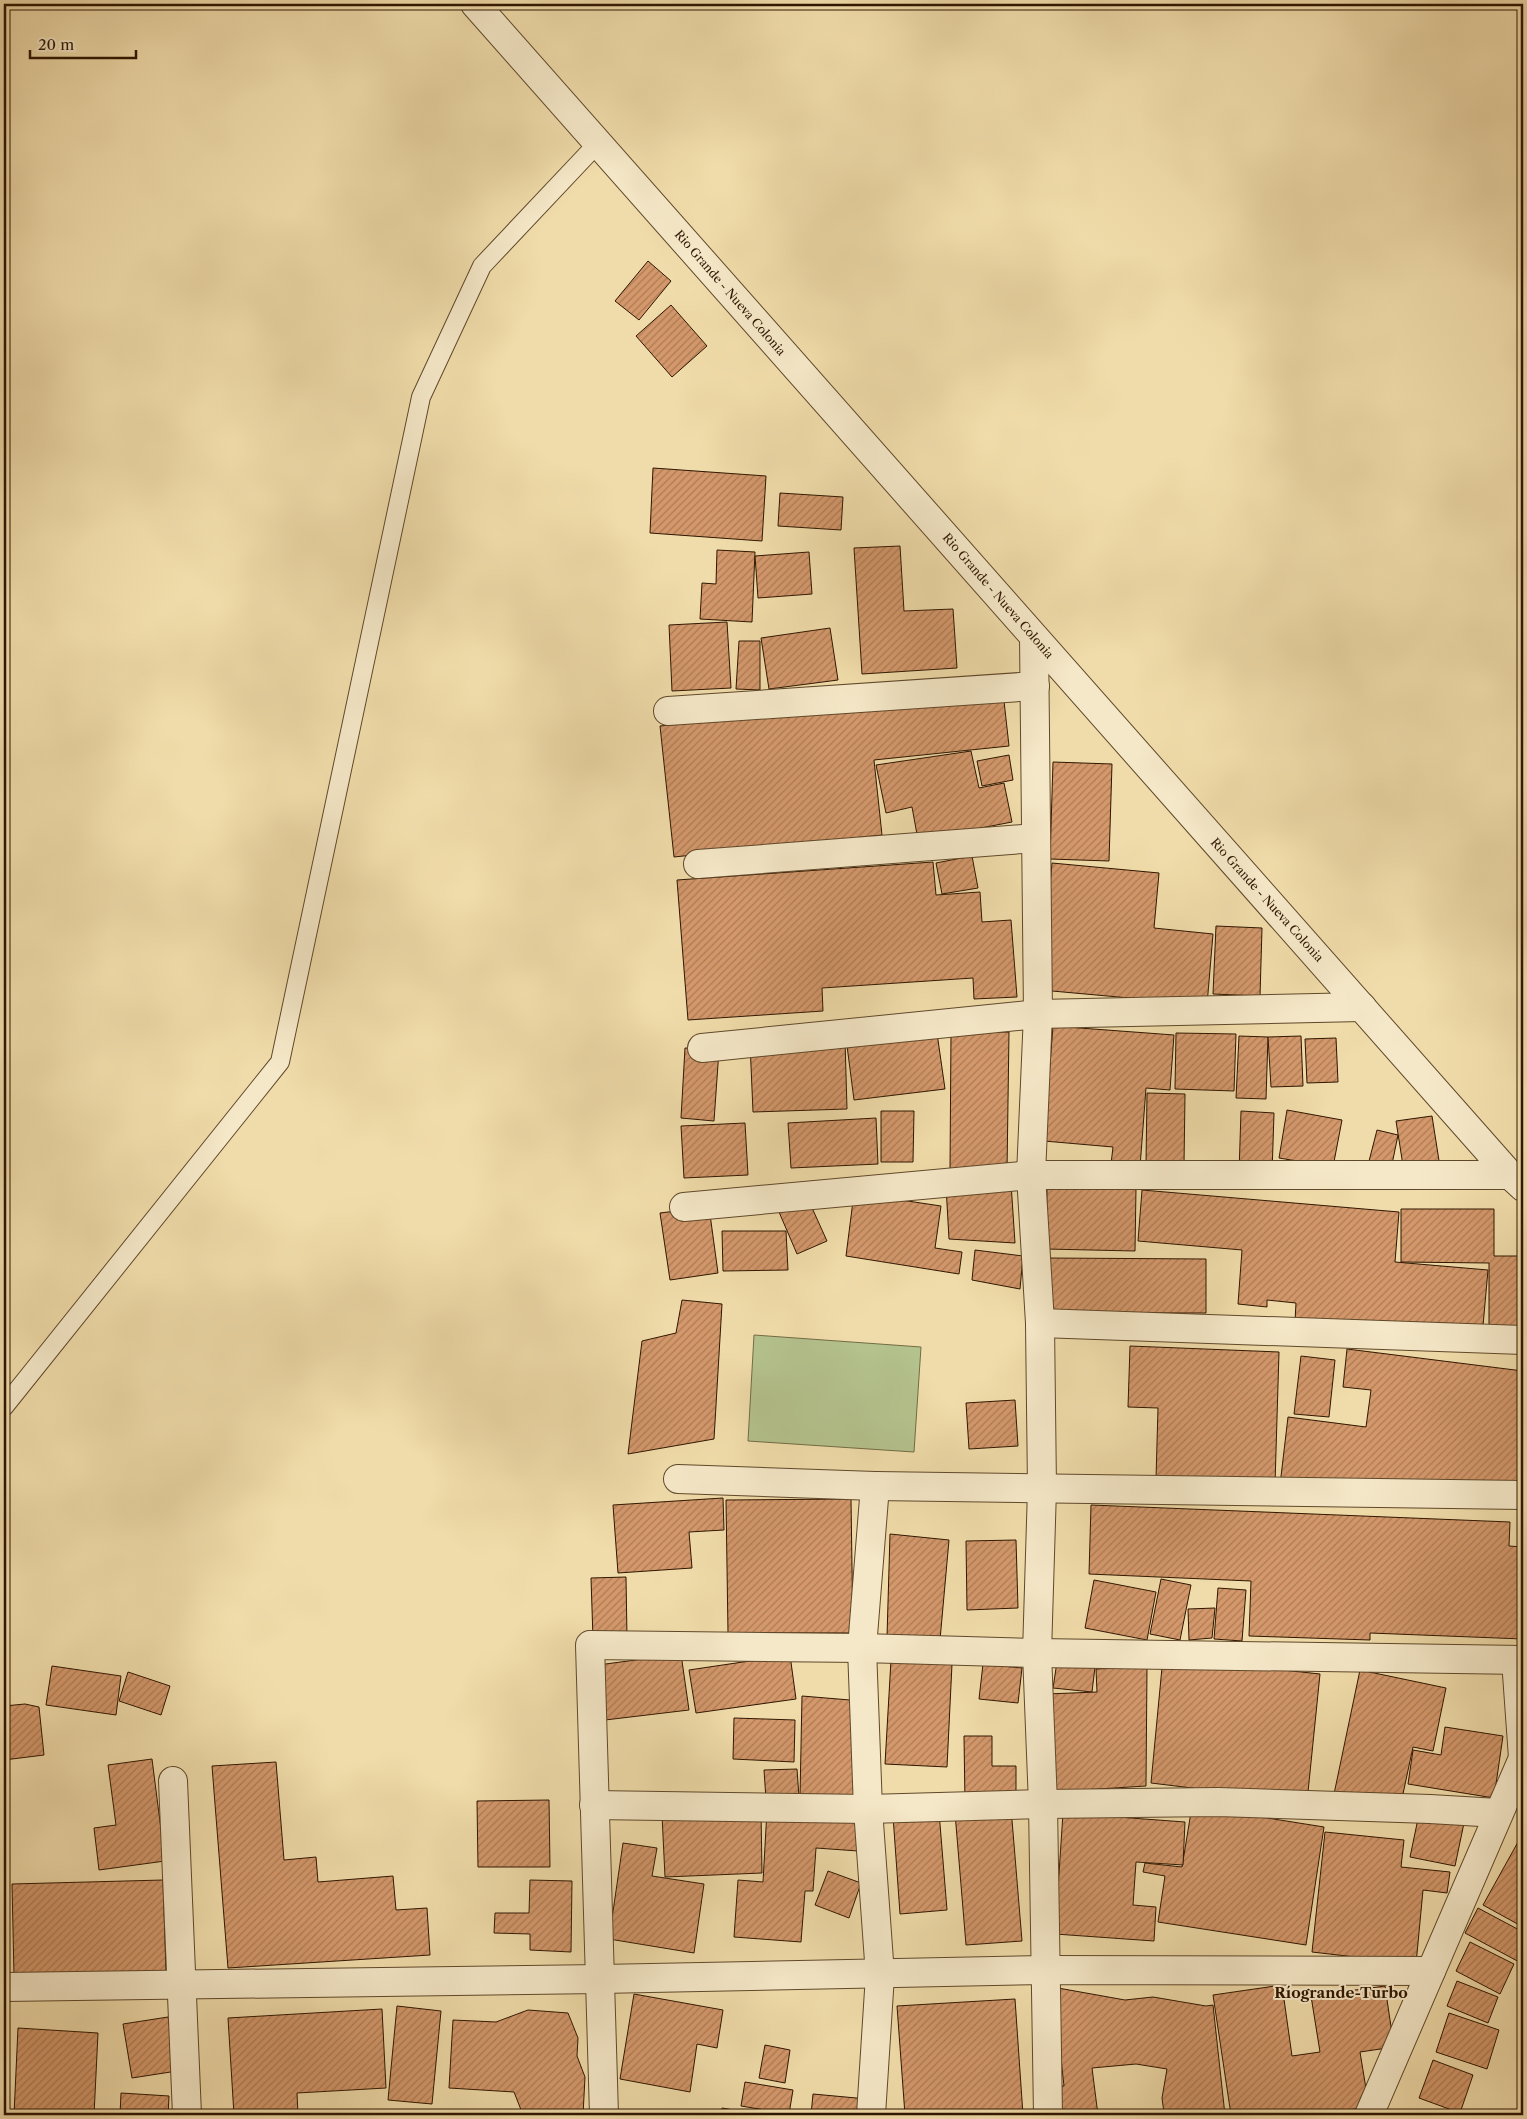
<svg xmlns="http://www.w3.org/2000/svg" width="1527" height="2119" viewBox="0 0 1527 2119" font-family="'Libre Caslon Text',serif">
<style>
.pitch{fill:#b4c28d;stroke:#726c46}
.building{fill:url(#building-hatch);stroke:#2f1600}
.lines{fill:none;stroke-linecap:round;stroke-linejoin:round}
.service-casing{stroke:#5f482a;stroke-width:20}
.minor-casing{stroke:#5f482a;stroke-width:30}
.tertiary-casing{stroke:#5f482a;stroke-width:30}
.service{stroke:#f5e8c8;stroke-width:18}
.minor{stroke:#f5e8c8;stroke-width:28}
.tertiary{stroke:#f5e8c8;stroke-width:28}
.labels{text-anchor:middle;stroke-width:4;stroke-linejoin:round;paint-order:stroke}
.street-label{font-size:12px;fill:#2f1600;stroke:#f5e8c8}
.quarter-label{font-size:15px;font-weight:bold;fill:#2f1600;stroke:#f5e8c8}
</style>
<defs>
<pattern id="building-hatch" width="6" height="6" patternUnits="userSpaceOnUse" patternTransform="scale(1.25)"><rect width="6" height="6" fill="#d4986b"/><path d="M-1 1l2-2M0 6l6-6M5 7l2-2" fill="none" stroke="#ac7b56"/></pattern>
</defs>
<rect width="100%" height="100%" fill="#f0dcaa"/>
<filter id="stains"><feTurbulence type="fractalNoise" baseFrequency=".004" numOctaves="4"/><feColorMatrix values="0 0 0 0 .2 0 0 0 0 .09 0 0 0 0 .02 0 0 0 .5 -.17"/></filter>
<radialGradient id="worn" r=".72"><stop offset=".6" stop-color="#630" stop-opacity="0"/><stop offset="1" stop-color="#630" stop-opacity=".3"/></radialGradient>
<polygon class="pitch" points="754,1335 921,1347 914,1452 748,1441"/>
<g class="building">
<polygon points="648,261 671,281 639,320 615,301"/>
<polygon points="671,305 707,346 672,377 636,336"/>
<polygon points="653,468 766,476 762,541 650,533"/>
<polygon points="780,493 843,497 841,530 778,526"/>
<polygon points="900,546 904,611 953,609 957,668 862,674 854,548"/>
<polygon points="717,550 755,552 752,622 700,619 702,583 716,584"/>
<polygon points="809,552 812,594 758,598 755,556"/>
<polygon points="727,622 731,688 672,691 669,625"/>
<polygon points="830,628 838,680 769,689 761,638"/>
<polygon points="739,641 760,641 760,690 736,689"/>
<polygon points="1003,692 1009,746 874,760 882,835 674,857 660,726"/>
<polygon points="971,751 979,788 1004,783 1012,822 918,840 912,807 886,813 876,765"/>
<polygon points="1009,755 1013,780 982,786 977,761"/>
<polygon points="1053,762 1112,764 1109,861 1050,859"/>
<polygon points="972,856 978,888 942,894 936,863"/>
<polygon points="933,862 936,895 980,892 982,922 1011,920 1017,997 974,999 973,978 822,988 823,1011 688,1020 677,880"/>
<polygon points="1052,863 1159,873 1154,928 1213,934 1207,1005 1041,990"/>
<polygon points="1216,926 1262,928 1260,996 1213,994"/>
<polygon points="936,1026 945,1089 854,1100 846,1038"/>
<polygon points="1053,1026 1174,1035 1170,1090 1146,1088 1140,1167 1111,1164 1113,1147 1044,1141"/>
<polygon points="951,1032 1009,1032 1007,1171 950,1170"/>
<polygon points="1176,1033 1236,1034 1234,1091 1175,1089"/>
<polygon points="1239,1036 1268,1037 1266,1099 1236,1098"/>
<polygon points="1301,1036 1303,1086 1271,1087 1268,1037"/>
<polygon points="1336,1038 1338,1082 1307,1083 1305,1039"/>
<polygon points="845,1040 847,1109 753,1112 750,1043"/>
<polygon points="685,1048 719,1050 714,1121 681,1118"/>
<polygon points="1147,1093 1185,1094 1184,1165 1146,1164"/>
<polygon points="1287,1110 1342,1120 1333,1167 1279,1158"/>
<polygon points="881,1111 914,1111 913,1162 881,1162"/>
<polygon points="1241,1111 1274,1113 1272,1174 1239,1173"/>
<polygon points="1432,1116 1440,1167 1404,1172 1396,1121"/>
<polygon points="876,1118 878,1164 791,1168 788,1123"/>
<polygon points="745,1123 748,1175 684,1178 681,1126"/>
<polygon points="1377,1130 1398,1135 1390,1174 1367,1169"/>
<polygon points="1011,1183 1015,1243 949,1239 946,1186"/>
<polygon points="1047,1187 1136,1188 1135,1251 1046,1249"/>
<polygon points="1142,1190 1399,1212 1395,1262 1488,1270 1482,1337 1295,1321 1296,1303 1267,1300 1267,1307 1238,1304 1242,1250 1138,1241"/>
<polygon points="854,1193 941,1206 935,1248 962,1252 959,1274 846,1256"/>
<polygon points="808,1199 827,1241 797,1254 779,1212"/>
<polygon points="709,1207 718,1273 670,1280 660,1213"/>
<polygon points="1401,1209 1494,1209 1494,1256 1523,1256 1523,1336 1489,1335 1489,1263 1401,1262"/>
<polygon points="722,1231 786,1231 788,1270 723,1271"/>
<polygon points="975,1250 1023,1256 1020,1289 972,1280"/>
<polygon points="1048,1258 1206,1259 1206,1313 1048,1313"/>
<polygon points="682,1300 722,1304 714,1439 628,1454 642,1341 676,1333"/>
<polygon points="1130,1346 1279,1352 1275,1484 1156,1479 1158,1408 1128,1407"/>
<polygon points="1347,1349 1523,1371 1523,1489 1280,1485 1288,1417 1366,1427 1371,1390 1343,1387"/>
<polygon points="1301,1356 1335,1360 1329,1417 1294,1414"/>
<polygon points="1015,1400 1018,1446 969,1449 966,1403"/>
<polygon points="723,1498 724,1530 689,1532 692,1568 618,1573 613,1505"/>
<polygon points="851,1499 853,1633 728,1633 726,1500"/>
<polygon points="1091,1505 1510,1522 1509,1546 1523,1547 1523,1639 1370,1633 1370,1640 1249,1636 1251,1581 1089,1574"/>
<polygon points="890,1534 949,1540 940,1640 887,1637"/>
<polygon points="1016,1540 1018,1608 967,1610 966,1541"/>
<polygon points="626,1577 627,1638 593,1639 591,1578"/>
<polygon points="1161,1579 1191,1585 1180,1640 1150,1634"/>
<polygon points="1094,1580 1156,1592 1147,1640 1085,1628"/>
<polygon points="1218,1588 1246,1590 1242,1641 1214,1639"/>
<polygon points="1215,1608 1212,1638 1189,1640 1188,1609"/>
<polygon points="681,1654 689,1710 605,1720 598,1665"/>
<polygon points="790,1655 796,1699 696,1713 689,1670"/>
<polygon points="1163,1657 1320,1674 1307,1802 1151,1783"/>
<polygon points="891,1660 952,1664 947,1767 885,1764"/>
<polygon points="1057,1662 1095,1667 1092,1692 1053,1688"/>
<polygon points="983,1664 1022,1668 1018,1703 979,1699"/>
<polygon points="52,1666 121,1676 116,1715 46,1705"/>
<polygon points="1147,1667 1146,1786 1051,1792 1047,1694 1097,1692 1096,1669"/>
<polygon points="1360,1670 1446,1688 1433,1751 1413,1747 1400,1808 1334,1794"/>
<polygon points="128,1672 170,1686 161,1715 119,1701"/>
<polygon points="802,1696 862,1701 854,1800 800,1797"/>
<polygon points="25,1704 39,1707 44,1755 4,1760 4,1706"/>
<polygon points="734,1718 795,1720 794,1762 733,1759"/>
<polygon points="1445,1727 1503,1736 1494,1798 1408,1784 1413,1750 1441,1755"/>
<polygon points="964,1736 992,1736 992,1766 1016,1766 1016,1801 965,1802"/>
<polygon points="152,1759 165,1861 99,1870 94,1828 116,1825 108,1765"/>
<polygon points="276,1762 284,1860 316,1857 318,1882 393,1876 396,1910 427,1908 430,1955 228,1968 212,1766"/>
<polygon points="797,1769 799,1797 766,1799 764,1770"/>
<polygon points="549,1800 550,1867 478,1867 477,1801"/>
<polygon points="1192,1806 1324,1827 1306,1945 1158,1922 1165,1876 1143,1872 1145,1863 1182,1867"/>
<polygon points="1011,1808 1022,1941 966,1945 955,1813"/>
<polygon points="767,1810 860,1816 858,1851 816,1848 813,1891 805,1891 801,1942 734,1937 738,1880 763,1882"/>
<polygon points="761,1812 762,1873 665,1877 662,1815"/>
<polygon points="939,1812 947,1910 900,1914 893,1816"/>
<polygon points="1063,1813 1185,1822 1183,1865 1136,1862 1133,1905 1156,1907 1154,1941 1055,1934"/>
<polygon points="1419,1814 1464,1823 1455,1866 1410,1857"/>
<polygon points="1325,1832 1404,1840 1401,1867 1450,1872 1447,1893 1423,1890 1416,1964 1312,1952"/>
<polygon points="1523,1833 1523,1927 1483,1905"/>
<polygon points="623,1843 657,1848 652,1876 704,1884 694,1953 609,1939"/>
<polygon points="828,1871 861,1883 849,1918 815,1905"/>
<polygon points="163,1880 166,1972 14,1975 12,1884"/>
<polygon points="530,1880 572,1881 571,1952 530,1950 530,1934 494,1933 495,1913 529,1913"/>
<polygon points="1478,1908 1523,1932 1523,1964 1465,1933"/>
<polygon points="1470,1942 1514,1964 1500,1994 1456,1971"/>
<polygon points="1457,1981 1498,1997 1488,2023 1447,2006"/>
<polygon points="1282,1985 1292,2056 1320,2052 1311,1996 1385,1986 1394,2047 1360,2052 1369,2107 1312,2115 1231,2115 1213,1995"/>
<polygon points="1058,1988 1125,2000 1153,1997 1206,2006 1213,2005 1225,2115 1193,2115 1193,2111 1164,2113 1162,2098 1167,2069 1136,2064 1092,2068 1098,2115 1062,2115 1059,2086 1064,2086 1055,2005"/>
<polygon points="634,1994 723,2010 717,2048 697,2044 690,2092 620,2079"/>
<polygon points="1015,1999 1023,2115 905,2115 897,2006"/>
<polygon points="397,2006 441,2011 432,2104 388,2100"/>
<polygon points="382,2009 386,2088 297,2093 298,2115 234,2115 228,2018"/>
<polygon points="528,2010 568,2013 578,2038 577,2056 585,2077 583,2115 523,2115 514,2092 449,2088 453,2020 496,2022"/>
<polygon points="1449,2013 1499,2030 1487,2069 1436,2052"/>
<polygon points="168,2017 177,2071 132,2078 123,2024"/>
<polygon points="18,2028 98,2033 94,2115 14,2115"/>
<polygon points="765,2045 790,2050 785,2083 759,2078"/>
<polygon points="1433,2060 1473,2075 1460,2113 1419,2098"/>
<polygon points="745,2082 793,2090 789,2114 741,2106"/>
<polygon points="121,2093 169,2096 168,2115 120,2115"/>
<polygon points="813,2094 867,2099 866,2115 811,2115"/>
<polygon points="722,2108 764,2115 721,2115"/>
</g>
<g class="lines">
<defs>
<polyline id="service" points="4,1407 280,1062 421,397 482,266 598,143"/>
<g id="minor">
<polyline points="1034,638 1038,1014 1031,1175 1040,1323 1042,1489 1037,1653 1043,1804 1048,2115"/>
<polyline points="668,711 1035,686"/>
<polyline points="698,864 1036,838"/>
<polyline points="702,1048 1038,1014 1362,1007"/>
<polyline points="684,1207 1031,1175 1510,1175"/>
<polyline points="1040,1323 1523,1340"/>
<polyline points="678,1479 875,1486 1523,1495"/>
<polyline points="1516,1660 1523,1758"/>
<polyline points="173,1781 187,2115"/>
<polyline points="594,1805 868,1809 1043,1804 1218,1802 1430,1809 1498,1813"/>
<polyline points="4,1987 600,1979 1046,1970 1431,1971"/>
<polyline points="604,2115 590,1645 862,1648 1037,1653 1523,1660"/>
<polyline points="871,2115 880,1975 868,1809 862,1648 875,1486"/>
<polyline points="1369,2115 1523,1758"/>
</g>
<polyline id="tertiary" points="475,4 1510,1175 1523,1187"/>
</defs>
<use href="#service" class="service-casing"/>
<use href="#minor" class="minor-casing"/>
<use href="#tertiary" class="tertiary-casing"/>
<use href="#service" class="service"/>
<use href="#minor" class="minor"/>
<use href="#tertiary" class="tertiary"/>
</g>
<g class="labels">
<g class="street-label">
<text transform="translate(730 293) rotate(49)" y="4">Rio Grande - Nueva Colonia</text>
<text transform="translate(998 596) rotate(49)" y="4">Rio Grande - Nueva Colonia</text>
<text transform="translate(1267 900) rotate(48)" y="4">Rio Grande - Nueva Colonia</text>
</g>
<g class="quarter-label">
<text x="1341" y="1998">Ríogrande-Turbo</text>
</g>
</g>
<rect width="1527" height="2119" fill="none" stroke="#f0dcaa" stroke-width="20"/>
<rect x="5" y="5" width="1517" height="2109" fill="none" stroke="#2f1600" stroke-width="2.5"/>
<rect x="10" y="10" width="1507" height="2099" fill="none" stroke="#2f1600"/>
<path d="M30 50v8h106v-8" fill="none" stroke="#2f1600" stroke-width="2.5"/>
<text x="38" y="50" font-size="15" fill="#2f1600" stroke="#f5e8c8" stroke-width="4" paint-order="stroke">20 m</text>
<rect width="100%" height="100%" filter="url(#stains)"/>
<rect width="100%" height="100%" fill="url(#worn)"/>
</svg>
